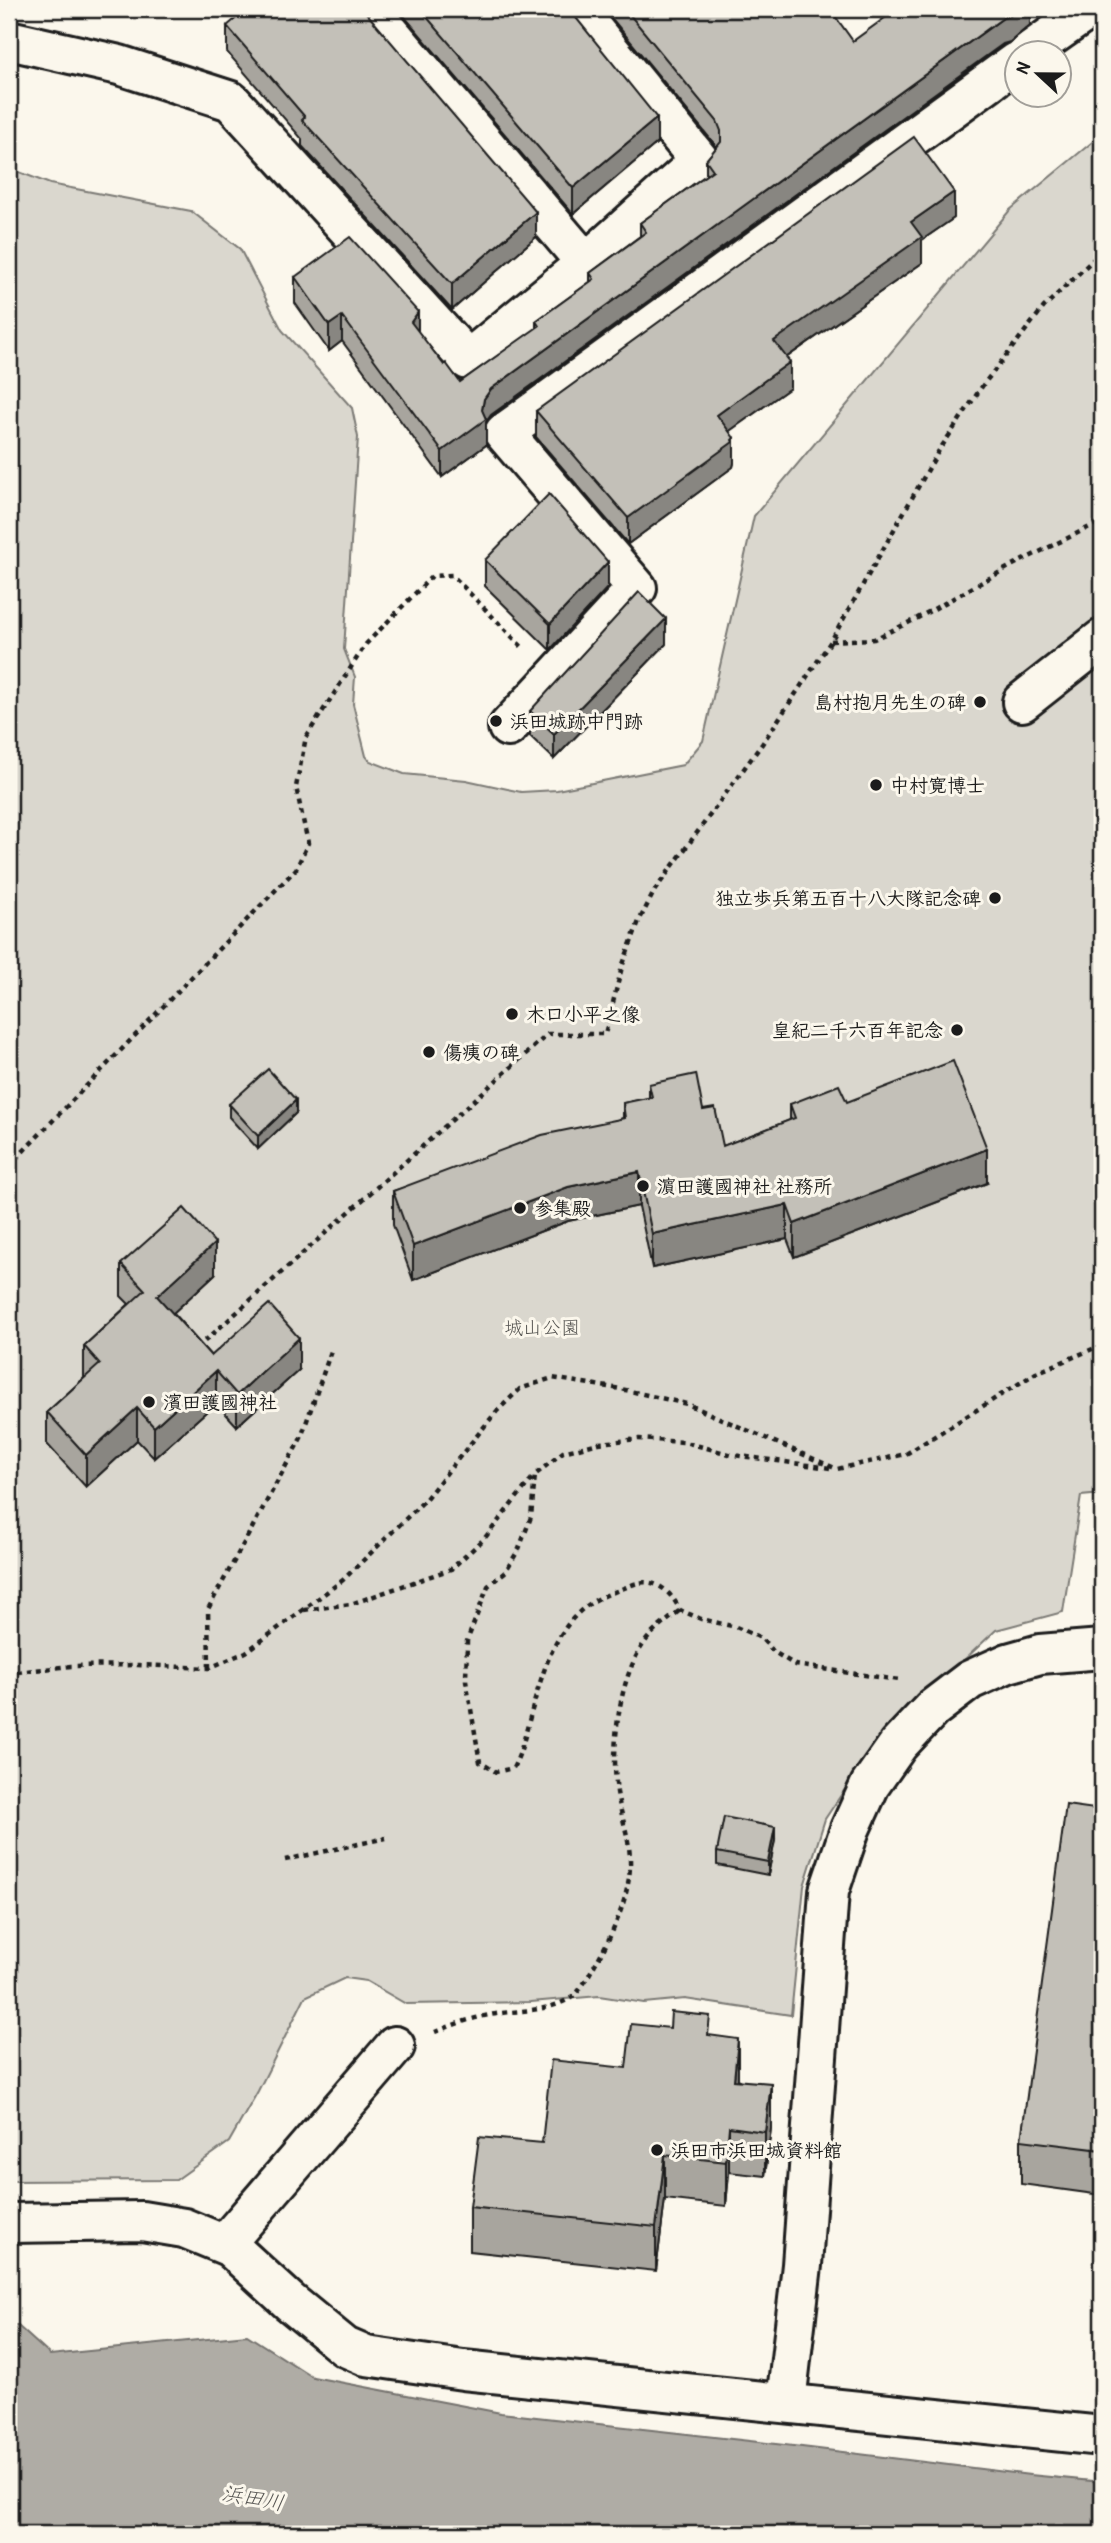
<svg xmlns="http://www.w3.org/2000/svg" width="1111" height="2543" viewBox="0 0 1111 2543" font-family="'Patrick Hand','Klee One',sans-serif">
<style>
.green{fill:#dad7ce;stroke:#7b7a75;stroke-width:2}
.water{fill:#afaca5;stroke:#74726e;stroke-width:2}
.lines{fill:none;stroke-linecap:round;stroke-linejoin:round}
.street-casing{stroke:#1c1c1c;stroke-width:44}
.path{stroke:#1c1c1c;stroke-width:4.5;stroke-dasharray:5 5;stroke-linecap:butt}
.street{stroke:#fbf7ec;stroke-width:38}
.wall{fill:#a8a59e;stroke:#1c1c1c;stroke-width:2}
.shaded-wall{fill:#888681;stroke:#1c1c1c;stroke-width:2}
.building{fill:#c3c0b8;stroke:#1c1c1c;stroke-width:2}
.poi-dot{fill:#1c1c1c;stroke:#fbf7ec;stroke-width:2.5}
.labels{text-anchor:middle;stroke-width:6;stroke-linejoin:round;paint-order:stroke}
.poi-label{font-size:19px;font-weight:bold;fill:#1c1c1c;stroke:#fbf7ec;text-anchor:start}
.park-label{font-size:19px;fill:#555451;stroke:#fbf7ec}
.water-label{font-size:21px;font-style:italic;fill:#575653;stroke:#fbf7ec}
</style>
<rect width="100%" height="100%" fill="#fbf7ec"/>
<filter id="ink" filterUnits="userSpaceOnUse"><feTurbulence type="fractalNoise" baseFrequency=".0143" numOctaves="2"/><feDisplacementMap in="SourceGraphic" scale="14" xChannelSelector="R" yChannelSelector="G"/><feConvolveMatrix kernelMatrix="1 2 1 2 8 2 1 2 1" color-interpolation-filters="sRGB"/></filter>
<g filter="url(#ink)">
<polygon class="green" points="1102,134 1102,1494 1081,1496 1063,1612 996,1630 876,1743 825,1819 804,1886 791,2015 685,1999 644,2003 599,1996 531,2002 406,2004 366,1981 345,1978 305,1997 258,2091 229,2142 176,2180 9,2181 9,168 50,184 191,211 240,249 282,330 352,408 358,437 344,649 355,677 353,704 366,756 370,761 404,774 466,780 521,792 557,790 683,765 703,741 754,516 1010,210"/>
<polygon class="water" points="9,2326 18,2326 50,2355 247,2335 313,2377 501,2413 802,2447 1030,2475 1102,2482 1102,2534 9,2534"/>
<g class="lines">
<defs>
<g id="street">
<polyline points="370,9 586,263"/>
<polyline points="9,40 119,65 231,101 468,360 586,263 700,161 576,9"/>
<polyline points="1029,52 1090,9"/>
<polyline points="1022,702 1102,639"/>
<polyline points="508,727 637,588 504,433 1016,62"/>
<polyline points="9,2223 142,2221 184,2228 230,2247 290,2302 345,2347 366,2356 463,2370 1102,2436"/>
<polyline points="230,2247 235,2232 395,2046"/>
<polyline points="786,2402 802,2265 829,1891 850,1829 870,1785 898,1745 932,1709 970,1680 1008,1663 1040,1654 1102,1649"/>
</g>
</defs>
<use href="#street" class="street-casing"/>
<g class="path">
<polyline points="831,641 874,639 914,620 1011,566 1102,521"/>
<polyline points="9,1166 296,869 308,843 296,787 306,737 366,644 432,576 452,575 523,648"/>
<polyline points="197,1348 548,1034 605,1034 622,967 639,921 655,890 762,744 831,641 938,452 983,385 1044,307 1102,251"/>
<path d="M 830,1468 L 733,1455 L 684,1442 L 639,1439 L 599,1443 L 563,1452 L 535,1475 L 531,1517 L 519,1549 L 505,1572 L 488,1586 L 467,1641 L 466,1680 L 480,1762 L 496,1772 L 513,1768 C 522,1751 525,1735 530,1717 C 542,1675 554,1625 594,1601 C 605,1595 617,1591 629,1586 C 653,1575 670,1590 680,1610 L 701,1619 L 736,1627 L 761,1638 L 774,1652 L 795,1665 L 899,1680"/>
<polyline points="304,1610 351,1604 451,1569 484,1539 534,1476"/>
<polyline points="209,1668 208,1609 301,1438 331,1351"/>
<polyline points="9,1678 17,1672 71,1666 138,1665 209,1668 246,1652 343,1580 423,1502 497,1411 520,1389 552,1378 621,1389 687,1404 837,1469 906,1454 1036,1373 1102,1345"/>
<polyline points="285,1860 386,1838"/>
<path d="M 435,2032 C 457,2023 478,2016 502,2013 C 525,2010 547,2011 569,1999 C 581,1993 590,1972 597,1961 C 613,1934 629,1897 630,1866 C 631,1840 621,1817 617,1792 C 611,1748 618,1674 648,1638 C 656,1628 670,1619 680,1610"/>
</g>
<use href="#street" class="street"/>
</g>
<g class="wall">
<polygon points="398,9 569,9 657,143 573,214"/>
<polygon points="604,9 783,9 789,17 853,41 1030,9 1030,25 1010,42 1003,44 491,415 486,422 486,445 442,477 342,341 329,351 295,303 295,277 418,332 444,365 460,382 536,329 536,321 590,282 590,273 640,236 640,223 706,175 706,160 717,147"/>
<polygon points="227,26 536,237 452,310 302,146 302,139 227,52"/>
<polygon points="954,218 922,240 922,263 786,358 790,388 729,431 734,463 733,467 628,544 536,437 536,411"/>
<polygon points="485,560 608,587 550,650 485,586"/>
<polygon points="666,644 554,759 530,736 530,711"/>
<polygon points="649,1084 703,1110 723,1146 790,1120 790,1104 847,1102 987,1183 794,1257 787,1239 652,1268 639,1206 568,1221 413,1280 393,1225 393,1191 623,1118 623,1103 649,1098"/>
<polygon points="229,1104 296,1113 258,1149 229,1117"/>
<polygon points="121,1264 215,1274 173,1313 211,1356 299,1370 237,1426 216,1403 154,1458 137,1440 86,1487 47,1444 47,1412 84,1378 84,1346 129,1304 121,1296"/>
<polygon points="1102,1810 1102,2195 1021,2184 1021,2140"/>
<polygon points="775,1840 768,1875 717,1865 717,1852"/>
<polygon points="710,2036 771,2128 765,2176 729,2172 726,2206 665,2199 656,2271 470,2251 470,2207 626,2068"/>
</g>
<g class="shaded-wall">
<polygon points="1018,9 1030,9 1030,25 1010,42 1003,44 491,415 486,422 486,445 442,477 442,451 482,410 484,399 491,389 1003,18"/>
<polygon points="657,118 657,143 573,214 573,188"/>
<polygon points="954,192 954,218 922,240 922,263 774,366 774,341 911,222"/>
<polygon points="536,212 536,237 452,310 452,284"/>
<polygon points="418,312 418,338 411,322"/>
<polygon points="342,316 342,341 329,351 329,325"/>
<polygon points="790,362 790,388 717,440 717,415"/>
<polygon points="734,438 734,463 733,467 628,544 628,518"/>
<polygon points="608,562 608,587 550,650 550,624"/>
<polygon points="666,619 666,644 554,759 554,734"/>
<polygon points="296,1100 296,1113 258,1149 258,1136"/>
<polygon points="987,1149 987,1183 794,1257 794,1224"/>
<polygon points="639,1172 639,1206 568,1221 413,1280 413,1246 568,1187"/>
<polygon points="787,1205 787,1239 652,1268 652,1234"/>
<polygon points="215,1243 215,1274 157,1328 157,1296"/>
<polygon points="299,1338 299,1370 237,1426 237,1395"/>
<polygon points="216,1371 216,1403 154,1458 154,1427"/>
<polygon points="137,1408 137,1440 86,1487 86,1455"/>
<polygon points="775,1827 775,1840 768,1875 768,1862"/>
<polygon points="738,2039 738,2083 734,2080"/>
<polygon points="771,2083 771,2128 765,2176 765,2132"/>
<polygon points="729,2127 729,2172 726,2206 726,2162"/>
<polygon points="665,2155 665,2199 656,2271 656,2227"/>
</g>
<g class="building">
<polygon points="247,9 363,9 536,212 452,284 302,120 305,117 227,26"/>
<polygon points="420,9 569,9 657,118 573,188"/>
<polygon points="625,9 783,9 789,17 799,9 830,9 853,41 897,9 1018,9 1010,16 1003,18 491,389 484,399 482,410 486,419 442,451 342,316 329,325 295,277 350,237 418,312 411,322 444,365 446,363 460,382 539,326 536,321 594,279 590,273 646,232 640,223 713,170 706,160 721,142 721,131 717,121"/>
<polygon points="914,137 954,192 911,222 922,237 774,341 790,362 717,415 734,438 732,440 733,442 628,518 536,411"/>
<polygon points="549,494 608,562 550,624 485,560"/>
<polygon points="639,592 666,619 554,734 530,711"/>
<polygon points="953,1061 987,1149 794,1224 787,1205 652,1234 639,1172 568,1187 413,1246 393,1191 542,1135 625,1118 623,1103 652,1097 649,1084 696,1074 703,1110 715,1108 723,1146 795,1118 790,1104 839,1085 847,1102"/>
<polygon points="268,1069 296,1100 258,1136 229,1104"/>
<polygon points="184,1208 215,1243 157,1296 211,1356 269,1304 299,1338 237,1395 216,1371 154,1427 137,1408 86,1455 47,1412 100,1364 84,1346 145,1290 121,1264"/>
<polygon points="1066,1805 1102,1810 1102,2150 1021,2140"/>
<polygon points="724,1817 775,1827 768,1862 717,1852"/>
<polygon points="671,2012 710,2016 708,2035 738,2039 734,2080 771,2083 765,2132 729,2127 726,2162 665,2155 656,2227 470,2207 479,2137 542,2143 551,2060 626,2068 631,2024 670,2028"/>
</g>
</g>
<g class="poi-dot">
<circle cx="980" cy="702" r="7"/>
<circle cx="496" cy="721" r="7"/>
<circle cx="876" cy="785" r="7"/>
<circle cx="995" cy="898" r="7"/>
<circle cx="512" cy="1014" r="7"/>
<circle cx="957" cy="1030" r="7"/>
<circle cx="429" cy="1052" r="7"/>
<circle cx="643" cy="1186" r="7"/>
<circle cx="520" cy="1208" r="7"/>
<circle cx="149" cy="1402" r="7"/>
<circle cx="657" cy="2150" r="7"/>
</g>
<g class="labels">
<g class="poi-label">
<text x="966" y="709" text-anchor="end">島村抱月先生の碑</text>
<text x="510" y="728">浜田城跡中門跡</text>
<text x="890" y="792">中村寛博士</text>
<text x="981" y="905" text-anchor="end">独立歩兵第五百十八大隊記念碑</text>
<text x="526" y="1021">木口小平之像</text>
<text x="943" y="1037" text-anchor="end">皇紀二千六百年記念</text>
<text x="443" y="1059">傷痍の碑</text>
<text x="657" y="1193">濵田護國神社 社務所</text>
<text x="534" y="1215">参集殿</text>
<text x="163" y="1409">濱田護國神社</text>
<text x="671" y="2157">浜田市浜田城資料館</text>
</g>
<g class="park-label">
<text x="542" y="1334">城山公園</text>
</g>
<g class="water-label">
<text transform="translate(253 2498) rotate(10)" y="7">浜田川</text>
</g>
</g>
<rect width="1111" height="2543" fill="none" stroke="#fbf7ec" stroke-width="35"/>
<rect x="18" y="18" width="1076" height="2508" fill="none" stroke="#1c1c1c" stroke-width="2.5" filter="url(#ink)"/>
<g transform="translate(1038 74) rotate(292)"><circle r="33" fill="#fbf7ec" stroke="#a29f99" stroke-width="2"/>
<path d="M0-5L12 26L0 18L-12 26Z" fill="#1c1c1c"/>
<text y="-10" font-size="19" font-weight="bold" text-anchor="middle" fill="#1c1c1c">N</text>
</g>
</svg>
